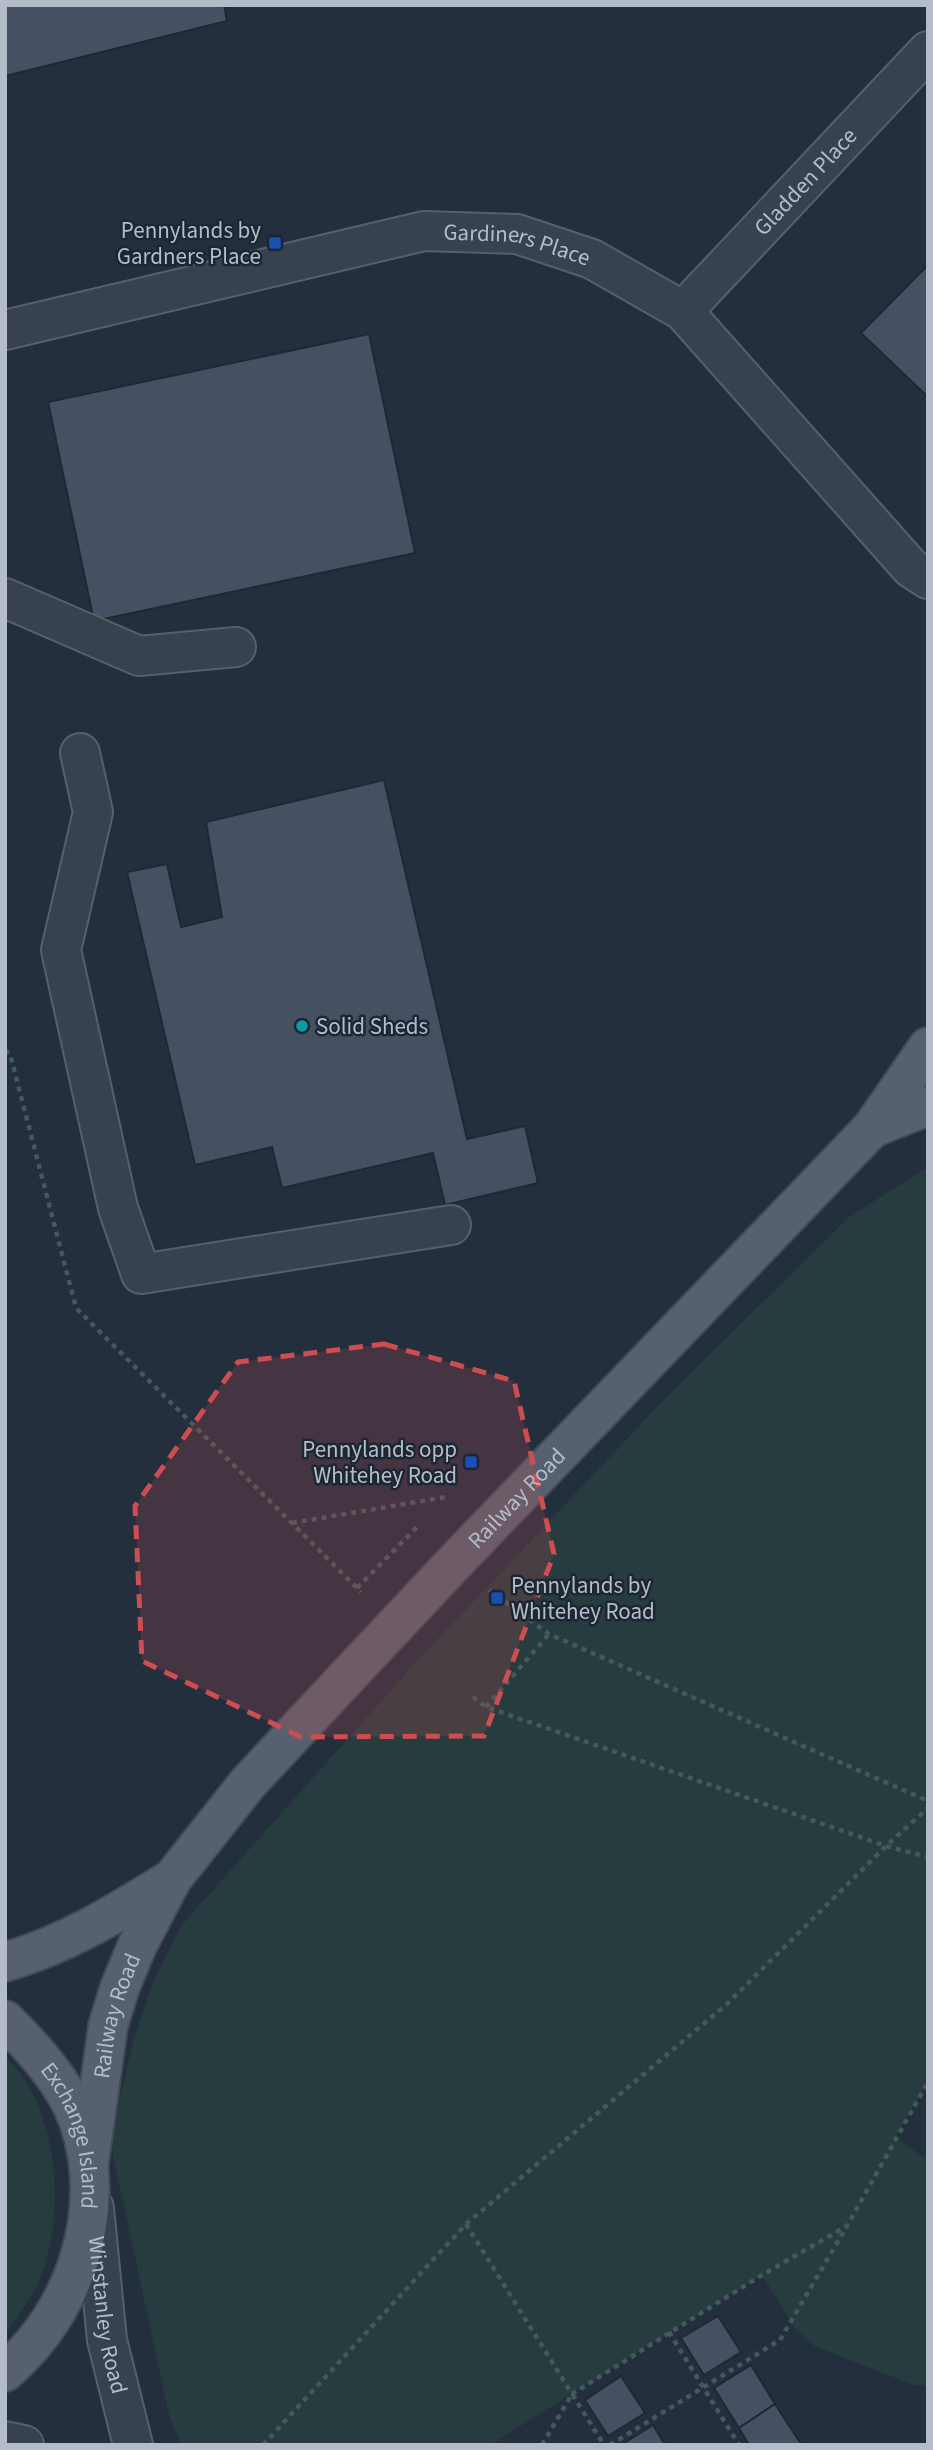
<svg xmlns="http://www.w3.org/2000/svg" width="933" height="2450" viewBox="0 0 933 2450" font-family="'Source Sans 3',sans-serif">
<style>
.green{fill:#263c3f}
.building{fill:#455162;stroke:#1f2835;stroke-width:2}
.lines{fill:none;stroke-linecap:round;stroke-linejoin:round}
.minor-casing{stroke:#565f6c;stroke-width:42}
.major-casing{stroke:#414a57;stroke-width:42}
.path{stroke:#44595c;stroke-width:4.5;stroke-dasharray:5 5;stroke-linecap:butt}
.minor{stroke:#38414e;stroke-width:38}
.major{stroke:#56606e;stroke-width:38}
.marked{fill:#ce4d50;fill-opacity:0.2;stroke:#ce4d50;stroke-width:5;stroke-dasharray:14 9;stroke-linejoin:round}
.transit-dot{fill:#1a4fb4;stroke:#1d2633;stroke-width:2.5}
.culture-dot{fill:#0f9aa8;stroke:#1d2633;stroke-width:2.5}
.labels{text-anchor:middle;stroke-width:5;stroke-linejoin:round;paint-order:stroke}
.street-label{font-size:23px;fill:#b4bcc9;stroke:#1d2633}
.poi-label{font-size:23px;fill:#b4bcc9;stroke:#1d2633;text-anchor:end}
</style>
<rect width="100%" height="100%" fill="#242f3e"/>
<g class="green">
<polygon points="928,1167 928,2082 896,2137 928,2161 928,2386 914,2385 814,2346 795,2328 762,2275 490,2445 181,2445 169,2415 110,2141 133,2042 152,1985 180,1927 417,1661 661,1403 849,1217"/>
<path d="M 5,2056 C 57,2106 65,2203 44,2268 C 35,2293 21,2313 5,2333 Z"/>
</g>
<g class="building">
<polygon points="5,5 224,5 227,21 5,76"/>
<polygon points="928,265 928,397 861,333"/>
<polygon points="369,334 415,553 94,621 48,402"/>
<polygon points="384,780 467,1139 525,1126 538,1183 445,1205 433,1153 282,1188 272,1147 195,1165 127,872 167,864 181,927 222,917 206,822"/>
<polygon points="718,2316 741,2352 704,2375 681,2338"/>
<polygon points="751,2365 775,2404 739,2428 714,2388"/>
<polygon points="621,2376 645,2413 608,2436 585,2400"/>
<polygon points="775,2404 801,2444 749,2445 739,2428"/>
<polygon points="653,2425 665,2445 621,2445"/>
</g>
<g class="lines">
<defs>
<g id="minor">
<path id="s1" d="M 683,311 L 928,51"/>
<path id="s2" d="M 5,330 L 424,231 L 517,234 L 592,259 L 683,311 L 911,568 L 928,579"/>
<polyline points="5,598 139,656 236,647"/>
<polyline points="80,753 93,812 61,950 118,1208 141,1274 451,1225"/>
<path id="s3" d="M 94,2208 L 107,2340 L 133,2445"/>
<polyline points="5,2441 24,2445"/>
</g>
<g id="major">
<polyline points="872,1128 928,1106"/>
<path d="M 5,1962 C 65,1945 117,1913 170,1880"/>
<path id="s4" d="M 5,2020 C 33,2048 64,2081 78,2119 C 109,2208 77,2311 5,2372"/>
<path id="s5" d="M 89,2162 L 108,2026 L 120,1987 L 137,1946 L 172,1879 L 248,1783 L 346,1678 L 453,1564 L 872,1128 L 928,1047"/>
</g>
</defs>
<use href="#minor" class="minor-casing"/>
<use href="#major" class="major-casing"/>
<g class="path">
<polyline points="5,1050 10,1054 76,1308 361,1592"/>
<polyline points="292,1523 446,1497"/>
<polyline points="357,1588 420,1524"/>
<polyline points="489,1590 549,1634 928,1801"/>
<polyline points="473,1697 486,1707 886,1846 928,1857"/>
<polyline points="486,1707 549,1634"/>
<polyline points="466,2224 572,2394 762,2275 847,2226 928,2082"/>
<polyline points="669,2332 739,2445"/>
<polyline points="263,2445 466,2224 727,2004 886,1846 928,1808"/>
<polyline points="542,2445 572,2394 604,2445"/>
<polyline points="610,2445 780,2340 847,2226"/>
</g>
<use href="#minor" class="minor"/>
<use href="#major" class="major"/>
</g>
<path class="marked" d="M 384,1344 L 514,1381 L 554,1554 L 484,1736 L 301,1737 L 142,1661 L 135,1506 L 238,1362 Z"/>
<g class="transit-dot">
<rect x="268" y="236" width="14" height="14" rx="3.5"/>
<rect x="464" y="1455" width="14" height="14" rx="3.5"/>
<rect x="490" y="1591" width="14" height="14" rx="3.5"/>
</g>
<circle class="culture-dot" cx="302" cy="1026" r="7"/>
<g class="labels">
<g class="street-label">
<text dy="8" stroke="none"><textPath href="#s1" startOffset="178">Gladden Place</textPath></text>
<text dy="8" stroke="none"><textPath href="#s2" startOffset="525">Gardiners Place</textPath></text>
<text dy="8" stroke="none"><textPath href="#s5" startOffset="812">Railway Road</textPath></text>
<text dy="8" stroke="none"><textPath href="#s5" startOffset="149">Railway Road</textPath></text>
<text dy="8" stroke="none"><textPath href="#s4" startOffset="138">Exchange Island</textPath></text>
<text dy="8" stroke="none"><textPath href="#s3" startOffset="108">Winstanley Road</textPath></text>
</g>
<g class="poi-label">
<text x="261" y="238">Pennylands by<tspan x="261" dy="26">Gardners Place</tspan></text>
<text x="316" y="1034" text-anchor="start">Solid Sheds</text>
<text x="457" y="1457">Pennylands opp<tspan x="457" dy="26">Whitehey Road</tspan></text>
<text x="511" y="1593" text-anchor="start">Pennylands by<tspan x="511" dy="26">Whitehey Road</tspan></text>
</g>
</g>
<rect width="933" height="2450" fill="none" stroke="#b4bcc9" stroke-width="14"/>
</svg>
